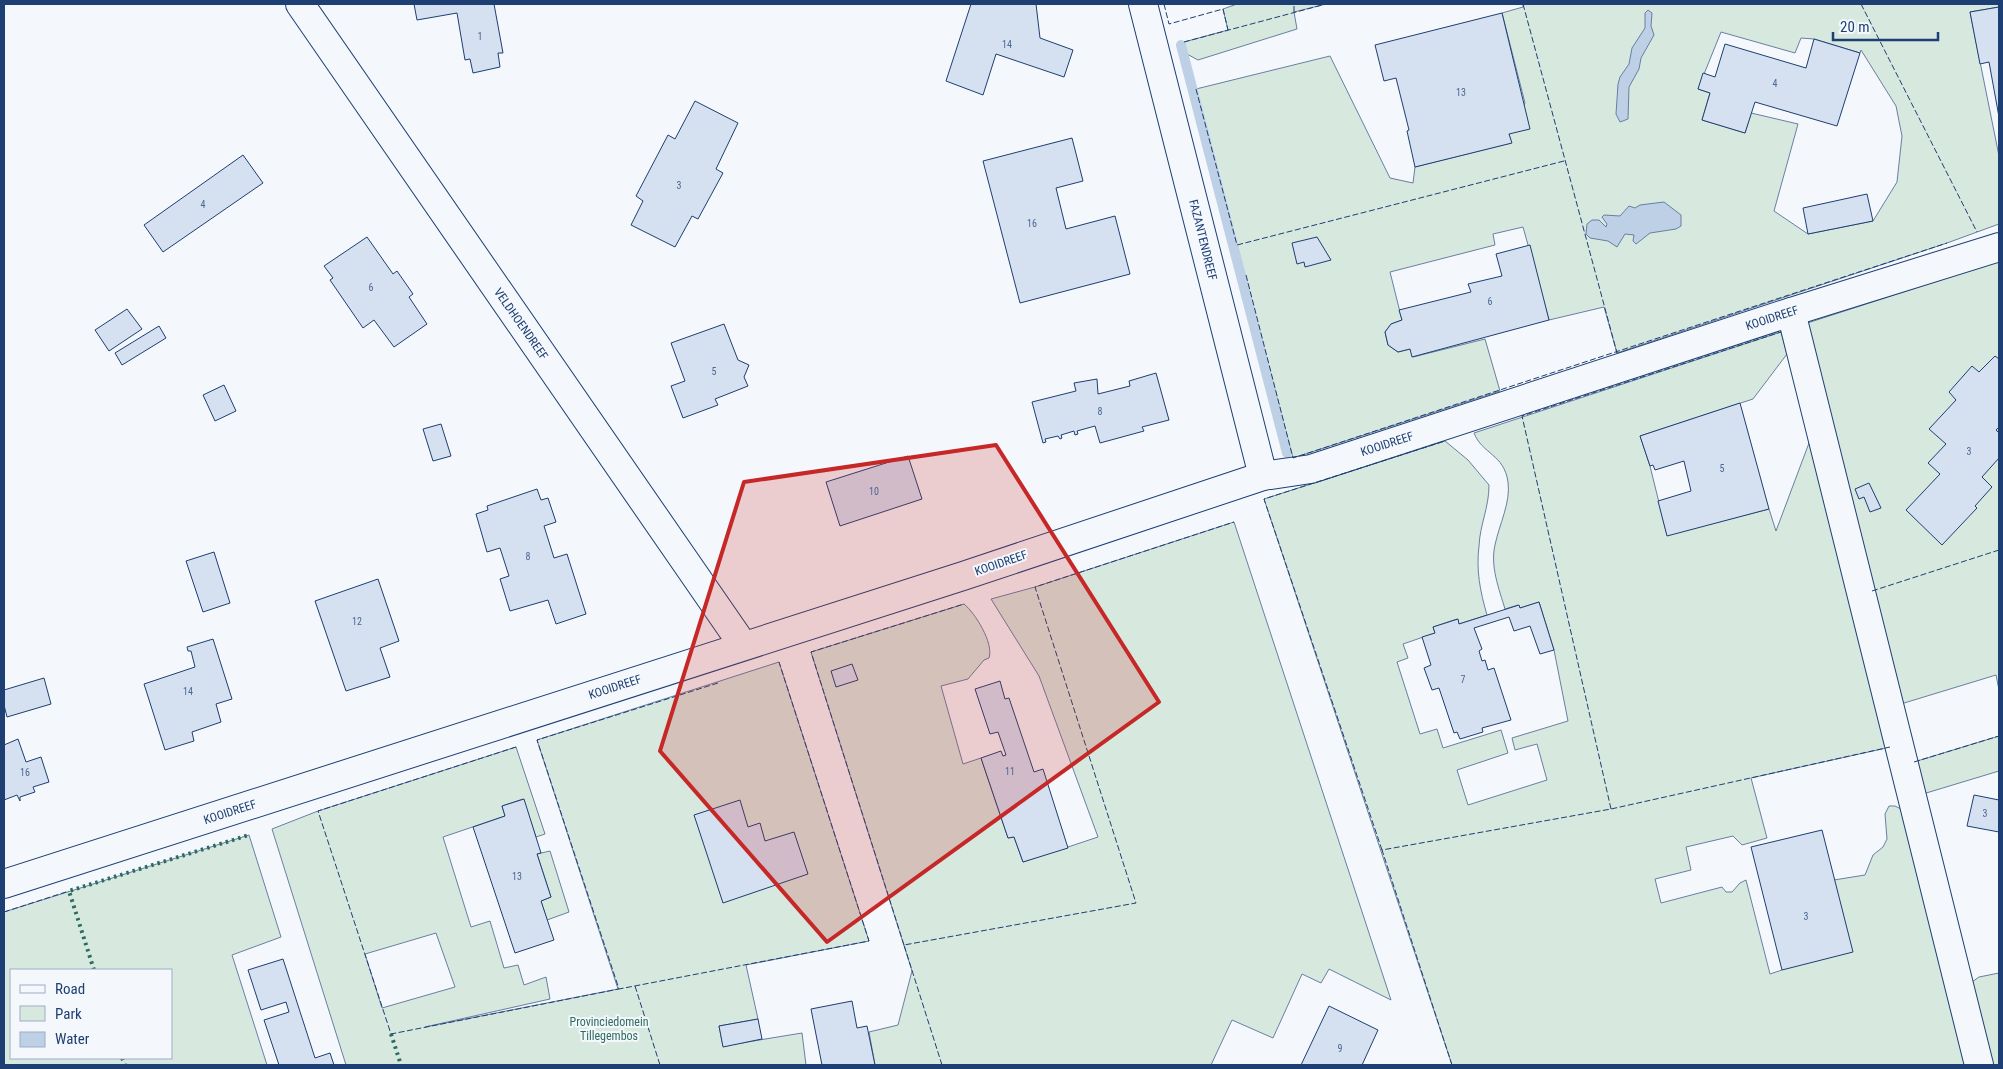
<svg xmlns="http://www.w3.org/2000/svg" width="2003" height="1069" viewBox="0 0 2003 1069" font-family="'Roboto Condensed',sans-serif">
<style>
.green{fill:#d7e8df;stroke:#687fa3;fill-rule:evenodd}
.water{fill:#bed0e5;stroke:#687fa3}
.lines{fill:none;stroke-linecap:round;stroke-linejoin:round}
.stream{stroke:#bed0e5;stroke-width:10}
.building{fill:#d5e0f0;stroke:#1d3f73}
.minor-casing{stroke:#1d3f73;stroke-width:30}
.minor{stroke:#f4f7fb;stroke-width:28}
.hedge{stroke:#2c6c60;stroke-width:4;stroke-dasharray:2.5 4;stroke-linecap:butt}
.fence{stroke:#1d3f73;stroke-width:1;stroke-dasharray:6 2.5;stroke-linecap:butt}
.marked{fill:#c62828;fill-opacity:0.2;stroke:#c62828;stroke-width:4;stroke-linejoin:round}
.labels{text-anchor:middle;stroke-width:4;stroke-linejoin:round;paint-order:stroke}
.number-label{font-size:10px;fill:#4b6792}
.street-label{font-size:12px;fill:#1d3f73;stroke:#f4f7fb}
.park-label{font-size:12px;fill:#2c6c60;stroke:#f4f7fb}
</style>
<rect width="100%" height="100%" fill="#f4f7fb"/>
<g class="green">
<polygon points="1237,4 1326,4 1294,12 1297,29 1198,60 1185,53 1184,42 1228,30 1223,9"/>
<path d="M 1523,4 L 1999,4 L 1999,7 L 1970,12 L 1999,156 L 1999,224 L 1947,243 L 1617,353 L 1604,307 L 1549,320 L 1523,227 L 1493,234 L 1495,245 L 1390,272 L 1402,320 L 1391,324 L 1385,332 L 1388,345 L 1398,352 L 1410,349 L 1413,357 L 1485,339 L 1500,391 L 1293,458 L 1196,89 L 1330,56 L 1390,178 L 1413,183 L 1415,167 L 1511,143 L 1509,134 L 1525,103 L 1502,13 L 1523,7 ZM 1721,32 L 1795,53 L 1801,38 L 1814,39 L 1860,53 L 1861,50 L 1896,106 L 1902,136 L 1897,182 L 1873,221 L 1808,234 L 1774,211 L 1798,124 L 1751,113 L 1745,133 L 1702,120 L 1710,93 L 1698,89 Z"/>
<path d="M 1999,261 L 1999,690 L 1996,675 L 1891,707 L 1900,745 L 1751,778 L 1767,838 L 1742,845 L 1733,836 L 1686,847 L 1691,870 L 1655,879 L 1661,903 L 1722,887 L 1726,892 L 1732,892 L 1740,883 L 1746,880 L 1770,974 L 1782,970 L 1834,880 L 1865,875 L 1873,855 L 1883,847 L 1887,839 L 1885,814 L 1889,806 L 1895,806 L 1907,812 L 1971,1065 L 1452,1065 L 1264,499 L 1445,441 L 1468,460 L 1489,485 C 1489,508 1480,524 1479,546 C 1476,570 1480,591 1487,615 L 1459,624 L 1457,619 L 1433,627 L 1435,633 L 1403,644 L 1408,658 L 1397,662 L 1420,734 L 1437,729 L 1443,748 L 1501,730 L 1508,753 L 1457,770 L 1468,805 L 1547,780 L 1537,744 L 1515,750 L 1512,738 L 1568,721 L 1554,650 L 1539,602 L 1520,608 L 1518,605 L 1505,609 C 1499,589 1490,566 1495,545 C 1499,525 1511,502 1508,482 C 1504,454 1482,454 1474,433 L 1781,332 L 1787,354 L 1753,399 L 1640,436 L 1650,466 L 1667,535 L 1769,509 L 1776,531 L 1818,419 L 1795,327 Z"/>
<path d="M 1234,522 L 1391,1000 L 1329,969 L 1321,983 L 1302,974 L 1273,1038 L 1232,1020 L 1211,1065 L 875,1065 L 869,1032 L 898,1025 L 912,971 L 811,652 L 964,604 C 975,613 994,643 989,658 L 984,660 L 968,679 L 941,686 L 963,764 L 981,758 L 1008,838 L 1014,837 L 1023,862 L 1098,837 L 1039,676 L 991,599 L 1035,587 Z"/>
<path d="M 779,662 L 869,941 L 746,965 L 758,1019 L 719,1026 L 723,1046 L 802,1033 L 806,1065 L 346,1065 L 272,829 L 318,811 L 516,747 L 545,834 L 536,837 L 523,799 L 502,806 L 505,816 L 443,837 L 471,927 L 490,921 L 504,968 L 518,965 L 524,985 L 546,977 L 550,999 L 425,1027 L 618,989 L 537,740 ZM 436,933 L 455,987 L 382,1008 L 365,954 Z"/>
<polygon points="1999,736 1999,771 1913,797 1904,765"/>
<path d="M 249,835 L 281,937 L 232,955 L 267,1065 L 4,1065 L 4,912 ZM 11,970 L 171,970 L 171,1058 L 11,1058 Z"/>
<polygon points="550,851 569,912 547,920 541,901 551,897 537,854"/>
<polygon points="1999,973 1999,1065 1981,1065 1972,982 1979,977"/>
</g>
<g class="water">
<polygon points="1648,10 1652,13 1651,26 1654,35 1641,58 1639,69 1629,87 1628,119 1620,122 1616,114 1618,84 1620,77 1629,64 1632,48 1645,28 1645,13"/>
<polygon points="1664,202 1681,215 1681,226 1676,229 1650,233 1636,244 1633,241 1634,235 1625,234 1617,247 1608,241 1590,238 1586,234 1587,224 1592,220 1599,220 1606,227 1607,224 1602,217 1604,215 1620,216 1629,206 1635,208 1640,205"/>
</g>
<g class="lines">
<polyline class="stream" points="1181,45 1287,453"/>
</g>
<g class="building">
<polygon points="414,4 494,4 503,53 498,53 500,67 473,73 470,59 465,60 457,13 417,20"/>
<polygon points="971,4 1036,4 1040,38 1073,50 1064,77 996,54 983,95 946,81"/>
<polygon points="1999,7 1999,117 1989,62 1980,64 1970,12"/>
<polygon points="1502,13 1530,129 1509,134 1512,143 1415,167 1407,131 1409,130 1396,78 1384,81 1375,45"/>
<polygon points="1814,39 1860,53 1837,126 1755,102 1745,133 1702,120 1710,93 1698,89 1703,73 1715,77 1725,44 1806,68"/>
<polygon points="695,101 738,123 716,169 723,173 698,219 692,216 675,247 631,225 643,201 636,196 668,135 675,139"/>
<polygon points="1072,138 1083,181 1056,188 1066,229 1115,216 1130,274 1020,303 983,161"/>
<polygon points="243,155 263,183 163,252 144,225"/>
<polygon points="1867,194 1873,221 1808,234 1803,208"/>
<polygon points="367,237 393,274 397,271 413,294 409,297 427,324 394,347 374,320 363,328 330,280 333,278 324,266"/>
<polygon points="1317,237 1331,260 1305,267 1304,262 1297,264 1292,243"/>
<polygon points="1530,245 1549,320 1412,357 1410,349 1398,352 1388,345 1385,332 1391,324 1402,320 1399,310 1471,292 1468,284 1502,276 1496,254"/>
<polygon points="127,309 142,329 109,351 95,330"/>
<polygon points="724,324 738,360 749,365 744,377 748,386 715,399 718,405 683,418 671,386 685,381 671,343"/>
<polygon points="159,326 166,338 122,365 115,353"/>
<polygon points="1995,356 1999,359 1999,427 1996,430 1999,433 1999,458 1982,477 1992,487 1975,506 1977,508 1942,545 1906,510 1940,474 1928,463 1946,444 1929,429 1956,400 1949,392 1972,366 1979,372"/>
<polygon points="1156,373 1169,420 1142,427 1144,431 1100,443 1095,426 1077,431 1078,434 1075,435 1074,431 1061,435 1062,438 1060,439 1058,436 1045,439 1046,442 1043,443 1032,402 1076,391 1074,383 1097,379 1098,394 1130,386 1129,381"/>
<polygon points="224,385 236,411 215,421 203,395"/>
<polygon points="1740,403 1769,509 1667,536 1658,501 1691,491 1684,461 1655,470 1653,465 1650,466 1640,436"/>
<polygon points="441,424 451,456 433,461 423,429"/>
<polygon points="908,456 922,499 840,526 826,482"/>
<polygon points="1869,483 1881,508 1870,512 1864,497 1859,499 1855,489"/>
<polygon points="537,489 541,500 548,498 556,522 544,526 554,558 567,554 586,614 556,624 548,600 510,611 500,579 509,576 500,548 487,552 476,514 488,510 487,506"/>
<polygon points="214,552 230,603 203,612 186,561"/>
<polygon points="378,579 399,641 380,648 390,677 346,691 315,601"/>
<polygon points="1539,602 1554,650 1540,654 1530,626 1514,631 1509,617 1474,628 1482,649 1479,651 1482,661 1485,660 1488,670 1494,668 1511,720 1482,728 1483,732 1460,739 1457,732 1454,733 1439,688 1432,690 1424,668 1431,665 1422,637 1435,633 1433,627 1458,619 1459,624 1519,605 1520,608"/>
<polygon points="213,639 232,699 216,704 221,722 192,732 194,741 165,750 144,684 195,667 191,651 188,651 187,647"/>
<polygon points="852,664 858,680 836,687 831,671"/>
<polygon points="44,678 51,704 7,717 4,705 4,690"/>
<polygon points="1000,681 1005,699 1009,698 1034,772 1043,769 1068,848 1023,862 1014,837 1008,838 981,758 1001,751 1003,756 1006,755 998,732 990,734 975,689"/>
<polygon points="18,739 26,762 41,757 49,782 33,787 35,792 20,797 20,801 17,795 4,800 4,745"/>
<polygon points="1974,795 1999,800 1999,832 1967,826"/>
<polygon points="524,799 541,853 537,854 551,897 541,901 554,940 515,953 473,827 505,816 502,806"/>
<polygon points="740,800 748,827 760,823 765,841 794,832 808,874 723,903 694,815"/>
<polygon points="1822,830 1853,952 1782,970 1751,847"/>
<polygon points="283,959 315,1058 330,1053 334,1065 279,1065 264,1020 289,1012 286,1002 261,1010 248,970"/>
<polygon points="852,1001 857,1028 867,1026 875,1065 822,1065 811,1009"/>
<polygon points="1329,1006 1378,1030 1362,1065 1301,1065"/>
<polygon points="758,1019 762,1039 723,1047 719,1026"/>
</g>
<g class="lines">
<defs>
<g id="minor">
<polyline points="300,4 743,645"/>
<polyline points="1143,4 1263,476"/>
<polyline points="1791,312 1979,1065"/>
<polyline points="4,884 963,576 1263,476 1311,469 1791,312 1999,247"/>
</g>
</defs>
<use href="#minor" class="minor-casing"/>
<use href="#minor" class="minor"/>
<g class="hedge">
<polyline points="94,970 69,891 249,835"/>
<polyline points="391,1034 401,1065"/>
<polyline points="122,1058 125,1065"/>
</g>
<g class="fence">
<polyline points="1164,4 1169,24 1223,9 1228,30"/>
<polyline points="1523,4 1617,353"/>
<polyline points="1861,4 1977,232"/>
<polyline points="1294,12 1294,4"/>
<polyline points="1184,42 1326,4"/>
<polyline points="1196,89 1237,245 1564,161"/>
<polyline points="1246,275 1293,458 1947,243"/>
<polyline points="1872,591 1999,550"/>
<polyline points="718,683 537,740 619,989 869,941 779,662"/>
<polyline points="516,747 318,811 391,1034 619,989"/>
<polyline points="1914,762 1999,736"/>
<polyline points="1611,809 1522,416 1781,332"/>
<polyline points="1382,850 1264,499 1445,441"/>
<polyline points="4,912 69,891"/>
<polyline points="904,945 811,652 964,604"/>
<polyline points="635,986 660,1065"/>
<polyline points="942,1065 904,945 1136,903 1035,587 1234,522"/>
<polyline points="1452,1065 1382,850 1611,809 1890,747"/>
</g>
</g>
<path class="marked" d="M 996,445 L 1159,702 L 827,942 L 660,751 L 744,482 Z"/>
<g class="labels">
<g class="number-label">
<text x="480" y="40">1</text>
<text x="1007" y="48">14</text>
<text x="1775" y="87">4</text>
<text x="1461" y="96">13</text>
<text x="679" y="189">3</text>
<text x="203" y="208">4</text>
<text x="1032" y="227">16</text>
<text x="371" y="291">6</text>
<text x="1490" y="305">6</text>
<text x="714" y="375">5</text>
<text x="1100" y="415">8</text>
<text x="1969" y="455">3</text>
<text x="1722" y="472">5</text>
<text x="874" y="495">10</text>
<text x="528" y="560">8</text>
<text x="357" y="625">12</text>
<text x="1463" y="683">7</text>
<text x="188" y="695">14</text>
<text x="1010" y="775">11</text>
<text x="25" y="776">16</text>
<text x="1985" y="817">3</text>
<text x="517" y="880">13</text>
<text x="1806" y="920">3</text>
<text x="1340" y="1052">9</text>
</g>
<g class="street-label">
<text transform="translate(1203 240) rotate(76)" y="4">FAZANTENDREEF</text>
<text transform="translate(1772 318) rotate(-18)" y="4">KOOIDREEF</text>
<text transform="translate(521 324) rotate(55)" y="4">VELDHOENDREEF</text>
<text transform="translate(1387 444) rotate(-18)" y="4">KOOIDREEF</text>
<text transform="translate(1001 563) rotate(-19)" y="4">KOOIDREEF</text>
<text transform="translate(615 687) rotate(-18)" y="4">KOOIDREEF</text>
<text transform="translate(230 812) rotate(-18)" y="4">KOOIDREEF</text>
</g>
<g class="park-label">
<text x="609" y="1026">Provinciedomein<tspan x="609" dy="14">Tillegembos</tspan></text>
</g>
</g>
<rect width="2003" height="1069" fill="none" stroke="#1d3f73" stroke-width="10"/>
<rect x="10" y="969" width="162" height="90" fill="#f4f7fb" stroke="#9eadc5"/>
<rect x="20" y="985" width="25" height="8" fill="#f4f7fb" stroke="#9eadc5"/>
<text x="55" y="994" font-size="15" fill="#1d3f73">Road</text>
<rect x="20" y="1006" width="25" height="15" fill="#d7e8df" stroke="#9eadc5"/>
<text x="55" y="1019" font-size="15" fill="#1d3f73">Park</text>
<rect x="20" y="1032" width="25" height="15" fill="#bed0e5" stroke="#9eadc5"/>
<text x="55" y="1044" font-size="15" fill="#1d3f73">Water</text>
<path d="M1833 32v8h105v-8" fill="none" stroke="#1d3f73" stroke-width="2.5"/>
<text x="1840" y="32" font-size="15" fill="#1d3f73" stroke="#f4f7fb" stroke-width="4" paint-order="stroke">20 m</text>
</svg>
